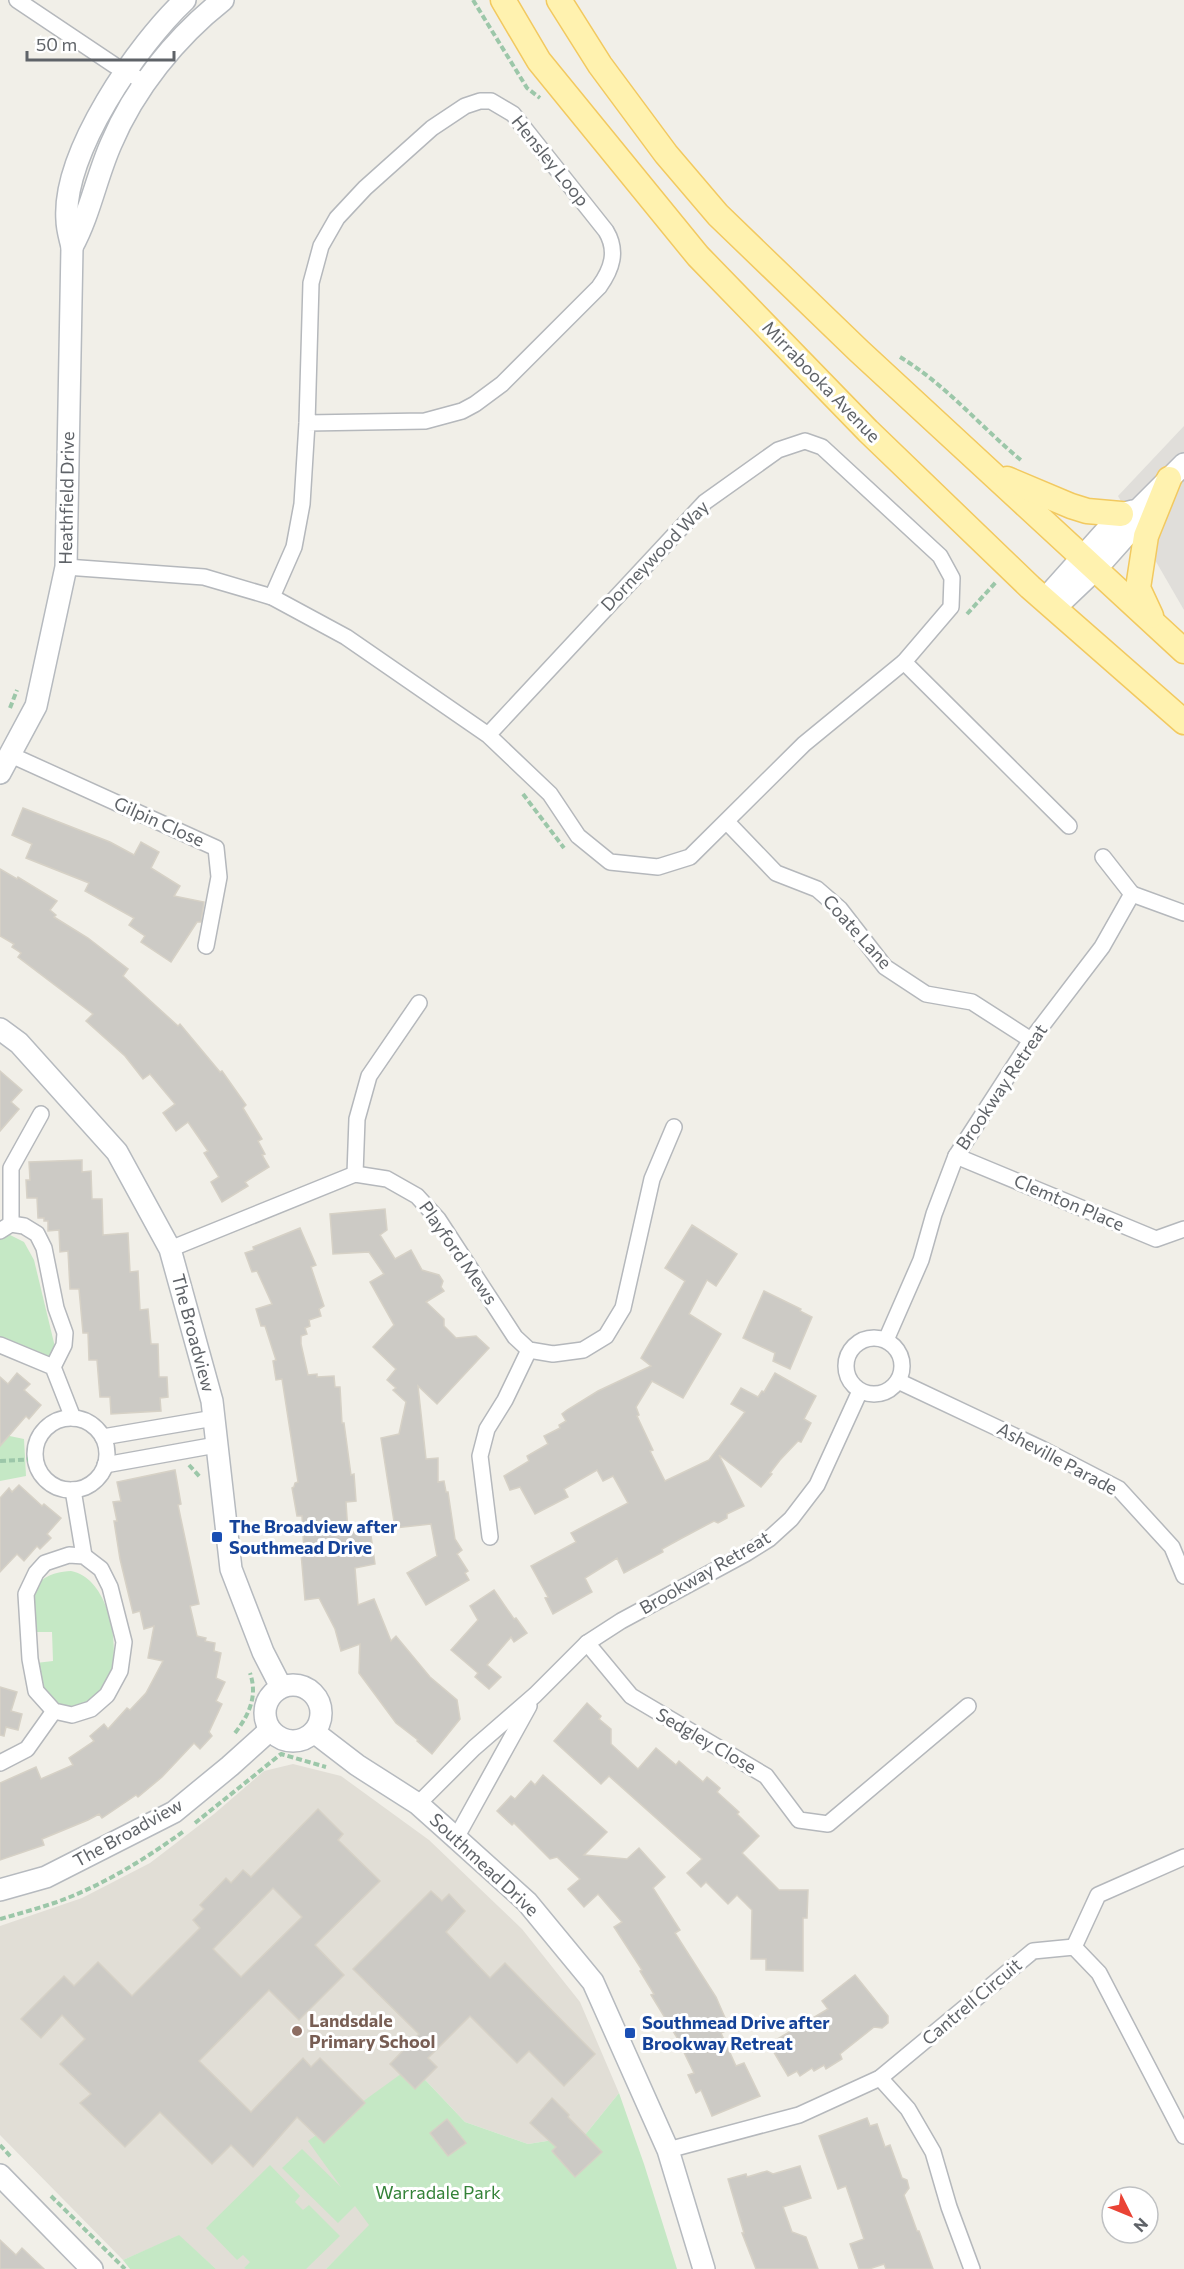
<svg xmlns="http://www.w3.org/2000/svg" width="1184" height="2269" viewBox="0 0 1184 2269" font-family="Commissioner,sans-serif">
<style>
.industrial{fill:#e0deda}
.education{fill:#e1ded6}
.green{fill:#c5e8c5}
.building{fill:#cccac5;stroke:#d6d1c6;stroke-width:1.5;fill-rule:evenodd}
.lines{fill:none;stroke-linecap:round;stroke-linejoin:round}
.street-casing{stroke:#b5b8bc;stroke-width:18}
.secondary-casing{stroke:#b6babf;stroke-width:24}
.primary-casing{stroke:#f2c960;stroke-width:27}
.path{stroke:#9cc7a9;stroke-width:4;stroke-dasharray:6 3;stroke-linecap:butt}
.street{stroke:#fff;stroke-width:15}
.secondary{stroke:#fff;stroke-width:21}
.primary{stroke:#fff2af;stroke-width:24}
.transit-dot{fill:#1a4fb4;stroke:#fff;stroke-width:2}
.education-dot{fill:#8d6e63;stroke:#fff;stroke-width:2}
.labels{text-anchor:middle;stroke-width:6;stroke-linejoin:round;paint-order:stroke}
.street-label{font-size:18px;fill:#5f6368;stroke:#fff}
.transit-label{font-size:18px;font-weight:bold;fill:#164399;stroke:#fff;text-anchor:start}
.education-label{font-size:18px;font-weight:bold;fill:#785e54;stroke:#fff;text-anchor:start}
.park-label{font-size:18px;fill:#348238;stroke:#fff}
</style>
<rect width="100%" height="100%" fill="#f1efe8"/>
<polygon class="industrial" points="1184,426 1184,610 1118,496"/>
<polygon class="education" points="293,1764 341,1776 429,1840 522,1929 580,2002 619,2093 585,2135 528,2144 465,2122 413,2067 370,2225 326,2269 216,2269 179,2236 123,2260 0,2135 0,1926 82,1898 150,1863 214,1814 264,1771"/>
<g class="green">
<polygon points="10,1235 24,1242 34,1260 55,1347 50,1357 45,1360 0,1341 0,1238"/>
<polygon points="0,1434 24,1439 26,1476 0,1481"/>
<path d="M 71,1571 C 105,1577 118,1633 113,1664 C 112,1676 104,1686 96,1696 C 92,1700 87,1705 81,1707 C 76,1708 69,1708 63,1709 L 42,1692 L 36,1663 L 53,1661 L 52,1632 L 35,1632 C 32,1597 28,1574 71,1571 Z"/>
<polygon points="412,2066 465,2122 528,2144 585,2135 619,2093 644,2164 677,2269 326,2269 369,2225 355,2206 338,2223 282,2168 302,2149 341,2187 308,2141"/>
<polygon points="270,2165 300,2196 295,2202 303,2210 309,2205 340,2236 306,2269 246,2269 244,2268 250,2262 243,2255 237,2260 206,2228"/>
<polygon points="179,2235 216,2269 130,2269 123,2260"/>
</g>
<g class="building">
<polygon points="23,808 110,842 134,855 141,842 159,852 151,868 180,886 174,896 204,902 201,922 197,922 171,962 141,942 145,936 129,925 134,918 85,891 89,883 26,858 32,844 12,835"/>
<polygon points="0,869 17,879 18,877 57,901 50,910 56,915 54,917 88,938 128,969 123,976 178,1026 180,1024 220,1072 222,1071 246,1105 243,1108 262,1139 258,1141 265,1154 262,1155 269,1167 245,1182 248,1186 222,1202 211,1182 219,1177 204,1153 208,1151 188,1122 176,1131 163,1113 175,1104 150,1074 143,1079 125,1056 86,1021 93,1014 18,957 21,953 12,947 14,944 0,936"/>
<polygon points="0,1071 22,1090 11,1102 19,1109 0,1131"/>
<polygon points="82,1160 82,1172 91,1171 92,1199 102,1199 103,1235 128,1233 130,1272 138,1271 140,1310 148,1309 151,1344 158,1344 159,1377 167,1377 168,1397 160,1398 161,1411 111,1414 110,1397 100,1397 97,1360 89,1360 88,1333 83,1333 79,1289 70,1289 68,1251 60,1252 59,1230 48,1231 48,1221 44,1221 44,1218 38,1218 37,1198 27,1198 26,1180 30,1180 29,1162"/>
<polygon points="385,1209 387,1230 380,1235 395,1259 411,1250 422,1270 439,1275 443,1281 441,1287 444,1291 426,1302 444,1319 444,1326 456,1338 476,1336 489,1348 437,1404 418,1386 426,1459 438,1458 438,1482 444,1481 446,1492 448,1492 455,1539 462,1550 457,1554 468,1571 465,1573 469,1580 426,1605 407,1573 437,1556 431,1524 395,1528 381,1438 399,1434 406,1402 393,1390 396,1388 387,1380 396,1369 373,1347 394,1325 370,1282 384,1274 369,1252 333,1254 330,1214"/>
<polygon points="692,1225 737,1254 716,1286 707,1280 689,1314 721,1334 683,1398 652,1381 636,1407 639,1415 637,1416 653,1450 650,1451 665,1481 709,1460 745,1412 731,1404 741,1388 758,1397 762,1391 764,1392 775,1373 816,1396 804,1419 811,1423 801,1442 798,1441 780,1460 770,1473 772,1474 761,1487 719,1455 744,1506 727,1514 727,1518 718,1523 714,1521 682,1538 662,1549 663,1552 624,1573 617,1558 585,1578 592,1592 553,1614 545,1598 548,1597 531,1566 576,1542 571,1533 628,1503 613,1476 603,1481 597,1470 564,1489 568,1497 535,1514 520,1487 510,1490 504,1476 529,1461 527,1456 548,1444 544,1436 560,1428 559,1425 566,1421 562,1414 567,1410 598,1391 651,1366 641,1358 685,1281 665,1268"/>
<polygon points="300,1228 316,1265 311,1267 324,1306 319,1309 321,1316 309,1320 310,1326 305,1328 307,1334 301,1336 301,1344 308,1375 317,1374 317,1377 334,1376 335,1387 340,1387 342,1423 344,1423 351,1475 354,1474 356,1501 346,1502 348,1533 370,1529 375,1564 355,1568 358,1605 374,1599 391,1641 396,1636 430,1677 457,1700 460,1719 432,1754 417,1741 418,1740 396,1723 359,1673 360,1644 341,1651 335,1629 319,1598 305,1600 301,1553 304,1552 302,1516 297,1516 292,1488 294,1487 295,1483 298,1482 282,1379 276,1380 273,1361 276,1360 265,1326 261,1326 256,1309 272,1304 257,1271 252,1272 245,1253 254,1250 253,1247"/>
<polygon points="764,1291 801,1309 800,1311 812,1317 790,1369 773,1361 775,1353 743,1338"/>
<polygon points="17,1373 30,1384 24,1390 41,1405 29,1419 26,1416 0,1446 0,1377 8,1384"/>
<polygon points="175,1470 181,1504 178,1505 199,1604 190,1606 197,1636 206,1638 205,1641 215,1643 214,1651 221,1653 216,1678 225,1682 216,1701 222,1704 209,1732 212,1736 200,1749 194,1743 162,1777 138,1797 136,1795 102,1818 99,1814 88,1820 42,1839 44,1845 0,1860 0,1783 36,1767 41,1779 73,1765 69,1758 94,1741 90,1736 104,1724 108,1729 127,1708 130,1710 146,1693 163,1661 148,1658 154,1626 144,1629 140,1611 133,1613 120,1559 114,1521 117,1521 113,1502 121,1501 117,1482"/>
<polygon points="19,1485 42,1506 44,1504 61,1518 47,1534 51,1538 40,1549 37,1546 24,1561 17,1554 0,1572 0,1498 9,1488 12,1492"/>
<polygon points="494,1590 514,1619 516,1618 527,1633 514,1642 511,1637 487,1665 501,1677 489,1689 475,1677 478,1673 451,1650 478,1620 470,1606"/>
<polygon points="0,1687 17,1692 11,1711 22,1714 18,1730 6,1727 4,1736 0,1735"/>
<polygon points="587,1703 601,1716 599,1719 611,1729 611,1744 638,1769 656,1748 676,1765 679,1761 703,1782 707,1777 720,1788 717,1792 739,1812 737,1814 759,1836 742,1853 779,1890 808,1890 807,1918 803,1918 803,1971 766,1970 766,1959 751,1959 752,1910 737,1895 728,1904 706,1882 701,1887 687,1873 702,1859 609,1776 601,1784 554,1741"/>
<polygon points="543,1775 607,1832 584,1855 627,1859 639,1848 665,1877 653,1888 680,1930 675,1933 716,1997 730,2029 721,2033 736,2066 744,2063 760,2096 712,2116 701,2090 696,2093 688,2075 694,2073 676,2036 651,1995 654,1994 640,1971 642,1970 614,1927 622,1922 598,1894 584,1907 568,1889 580,1879 557,1857 550,1859 514,1823 512,1825 497,1811 511,1796 515,1799 531,1781 535,1785"/>
<path d="M 318,1809 L 343,1834 L 338,1840 L 380,1881 L 315,1945 L 344,1975 L 299,2020 L 269,1990 L 199,2061 L 251,2112 L 303,2058 L 311,2067 L 320,2058 L 365,2103 L 324,2143 L 297,2117 L 253,2167 L 231,2145 L 212,2164 L 160,2112 L 125,2147 L 80,2103 L 91,2094 L 60,2064 L 85,2039 L 62,2015 L 41,2038 L 21,2019 L 64,1976 L 74,1986 L 98,1962 L 132,1996 L 200,1928 L 193,1920 L 204,1909 L 200,1905 L 226,1878 L 231,1883 L 243,1870 L 251,1877 ZM 273,1888 L 302,1917 L 241,1977 L 213,1949 Z"/>
<polygon points="431,1891 442,1901 449,1894 465,1911 446,1932 490,1978 505,1963 595,2054 564,2086 529,2051 517,2063 470,2016 428,2058 437,2067 415,2089 390,2064 419,2034 353,1969"/>
<polygon points="855,1975 888,2016 888,2023 882,2028 874,2027 840,2054 842,2059 826,2069 824,2065 814,2071 812,2068 800,2076 797,2071 788,2076 769,2044 828,2009 822,2001"/>
<polygon points="552,2098 569,2115 568,2117 602,2152 575,2177 552,2151 556,2147 530,2123"/>
<polygon points="867,2118 870,2126 877,2124 885,2147 890,2145 902,2178 907,2180 909,2188 904,2195 917,2231 919,2231 933,2269 886,2269 884,2264 869,2269 859,2269 850,2244 864,2239 846,2186 838,2189 819,2136"/>
<polygon points="447,2119 466,2143 448,2156 430,2133"/>
<polygon points="800,2166 811,2198 783,2207 792,2232 806,2237 818,2269 756,2269 742,2233 744,2233 728,2179 746,2174 747,2177 767,2171 773,2174"/>
<polygon points="0,2240 16,2255 22,2248 44,2269 0,2269"/>
</g>
<g class="lines">
<defs>
<g id="street">
<polyline points="17,0 114,65 146,83"/>
<polyline points="66,567 204,577 272,597 346,637 488,735 550,794 578,836 610,862 658,867 690,857 804,744 904,662 951,607 952,578 940,556 822,447 805,441 778,450 705,502 488,735"/>
<path d="M 272,597 L 294,547 L 302,504 L 307,423 L 311,283 L 321,246 L 337,218 L 365,188 L 432,128 L 465,106 L 480,101 L 491,101 L 513,114 L 606,231 C 618,251 612,269 599,287 L 502,384 L 475,404 L 462,411 L 425,421 L 307,423"/>
<polyline points="904,662 1069,826"/>
<polyline points="11,755 216,848 219,877 206,946"/>
<polyline points="727,822 776,873 817,889 840,909 885,967 926,994 972,1002 1031,1040"/>
<polyline points="1132,894 1184,913"/>
<polyline points="956,1156 1156,1239 1184,1229"/>
<polyline points="355,1174 357,1119 369,1076 419,1003"/>
<polyline points="11,1224 11,1168 41,1114"/>
<polyline points="0,1231 11,1224 24,1226 37,1234 44,1248 56,1308 65,1333 64,1345 53,1367"/>
<polyline points="170,1249 355,1174 387,1179 417,1196 438,1219 515,1337 529,1350 553,1354 583,1350 606,1336 623,1308 652,1179 674,1127"/>
<circle cx="874" cy="1366" r="28"/>
<polyline points="886,1340 921,1260 934,1214 956,1156 1031,1040 1102,947 1132,894 1103,857"/>
<polyline points="0,1345 53,1367 73,1418"/>
<polyline points="898,1381 1042,1449 1119,1489 1172,1547 1184,1576"/>
<circle cx="71" cy="1454" r="36"/>
<polyline points="103,1437 214,1418"/>
<polyline points="105,1465 216,1445"/>
<polyline points="73,1490 84,1556"/>
<polyline points="490,1537 480,1456 487,1429 505,1400 529,1350"/>
<polygon points="69,1555 84,1556 101,1569 110,1587 124,1642 120,1671 107,1695 91,1709 72,1715 54,1711 36,1691 30,1659 26,1594 36,1573 45,1563"/>
<polyline points="587,1643 631,1696 766,1776 799,1820 828,1824 968,1706"/>
<polyline points="0,1763 27,1749 54,1711"/>
<polyline points="418,1804 474,1748 535,1695 587,1643 621,1621 745,1554 769,1539 791,1519 817,1485 860,1391"/>
<polyline points="456,1838 529,1706"/>
<polyline points="1074,1947 1098,1895 1184,1857"/>
<polyline points="880,2078 908,2109 933,2152 949,2207 972,2269"/>
<polyline points="668,2150 799,2115 880,2078 1033,1951 1074,1947 1099,1973 1184,2136"/>
</g>
<g id="secondary">
<path d="M 72,247 C 90,214 96,178 111,144 C 134,89 176,37 223,0"/>
<polyline points="1045,599 1121,514 1133,511"/>
<polyline points="1055,608 1096,569 1129,532 1139,509 1184,464"/>
<path d="M 0,773 L 36,706 L 66,567 L 72,247 C 70,238 67,229 67,220 C 62,153 138,44 185,0"/>
<polyline points="0,1029 19,1043 117,1152 170,1249 212,1401 231,1569 263,1652 281,1687"/>
<circle cx="293" cy="1713" r="28"/>
<polyline points="314,1732 357,1765 418,1804 456,1838 527,1902 593,1982 668,2150 704,2269"/>
<polyline points="0,1890 46,1877 174,1812 230,1766 270,1730"/>
<polyline points="0,2175 92,2269"/>
</g>
<g id="primary">
<polyline points="503,0 539,61 698,256 868,431 1030,587 1184,722"/>
<polyline points="559,0 600,65 666,154 718,215 859,351 1184,651"/>
<polyline points="1007,479 1071,506 1087,511 1121,514"/>
<polyline points="1151,616 1138,588 1146,536 1169,479"/>
</g>
</defs>
<use href="#street" class="street-casing"/>
<use href="#secondary" class="secondary-casing"/>
<use href="#primary" class="primary-casing"/>
<g class="path">
<polyline points="473,0 527,88 540,98"/>
<path d="M 900,357 C 944,383 982,428 1022,461"/>
<polyline points="967,614 996,582"/>
<polyline points="10,708 17,690"/>
<polyline points="523,794 564,848"/>
<polyline points="0,1461 35,1459"/>
<polyline points="189,1465 200,1477"/>
<path d="M 235,1733 C 249,1715 258,1696 250,1673"/>
<polyline points="195,1823 281,1754 326,1767"/>
<path d="M 0,1919 C 18,1914 36,1909 54,1903 C 100,1887 144,1860 184,1831"/>
<polyline points="0,2145 11,2157"/>
<polyline points="51,2196 125,2269"/>
</g>
<use href="#street" class="street"/>
<use href="#secondary" class="secondary"/>
<use href="#primary" class="primary"/>
</g>
<g class="transit-dot">
<rect x="211" y="1531" width="12" height="12" rx="3"/>
<rect x="624" y="2027" width="12" height="12" rx="3"/>
</g>
<circle class="education-dot" cx="297" cy="2031" r="6"/>
<g class="labels">
<g class="street-label">
<text transform="translate(550 161) rotate(51)" y="6">Hensley Loop</text>
<text transform="translate(821 382) rotate(46)" y="6">Mirrabooka Avenue</text>
<text transform="translate(67 498) rotate(-89)" y="6">Heathfield Drive</text>
<text transform="translate(655 556) rotate(-46)" y="6">Dorneywood Way</text>
<text transform="translate(159 822) rotate(24)" y="6">Gilpin Close</text>
<text transform="translate(857 932) rotate(48)" y="6">Coate Lane</text>
<text transform="translate(1002 1087) rotate(-56)" y="6">Brookway Retreat</text>
<text transform="translate(1069 1203) rotate(23)" y="6">Clemton Place</text>
<text transform="translate(458 1253) rotate(55)" y="6">Playford Mews</text>
<text transform="translate(193 1333) rotate(75)" y="6">The Broadview</text>
<text transform="translate(1057 1459) rotate(28)" y="6">Asheville Parade</text>
<text transform="translate(705 1573) rotate(-30)" y="6">Brookway Retreat</text>
<text transform="translate(706 1741) rotate(30)" y="6">Sedgley Close</text>
<text transform="translate(128 1833) rotate(-29)" y="6">The Broadview</text>
<text transform="translate(484 1865) rotate(43)" y="6">Southmead Drive</text>
<text transform="translate(972 2002) rotate(-40)" y="6">Cantrell Circuit</text>
</g>
<g class="transit-label">
<text x="229" y="1533">The Broadview after<tspan x="229" dy="21">Southmead Drive</tspan></text>
<text x="642" y="2029">Southmead Drive after<tspan x="642" dy="21">Brookway Retreat</tspan></text>
</g>
<g class="education-label">
<text x="309" y="2027">Landsdale<tspan x="309" dy="21">Primary School</tspan></text>
</g>
<g class="park-label">
<text x="438" y="2199">Warradale Park</text>
</g>
</g>
<g transform="translate(1130 2215) rotate(133)"><circle r="28" fill="#ffffff" stroke="#bfc1c3" stroke-width="1.5"/>
<path d="M0-4.5L10 22L0 15L-10 22Z" fill="#ea4335"/>
<text y="-9" font-size="16" font-weight="bold" text-anchor="middle" fill="#5f6368">N</text>
</g>
<path d="M27 51v9h147v-9" fill="none" stroke="#5f6368" stroke-width="3"/>
<text x="36" y="51" font-size="18" fill="#5f6368" stroke="#ffffff" stroke-width="4.5" paint-order="stroke">50 m</text>
</svg>
